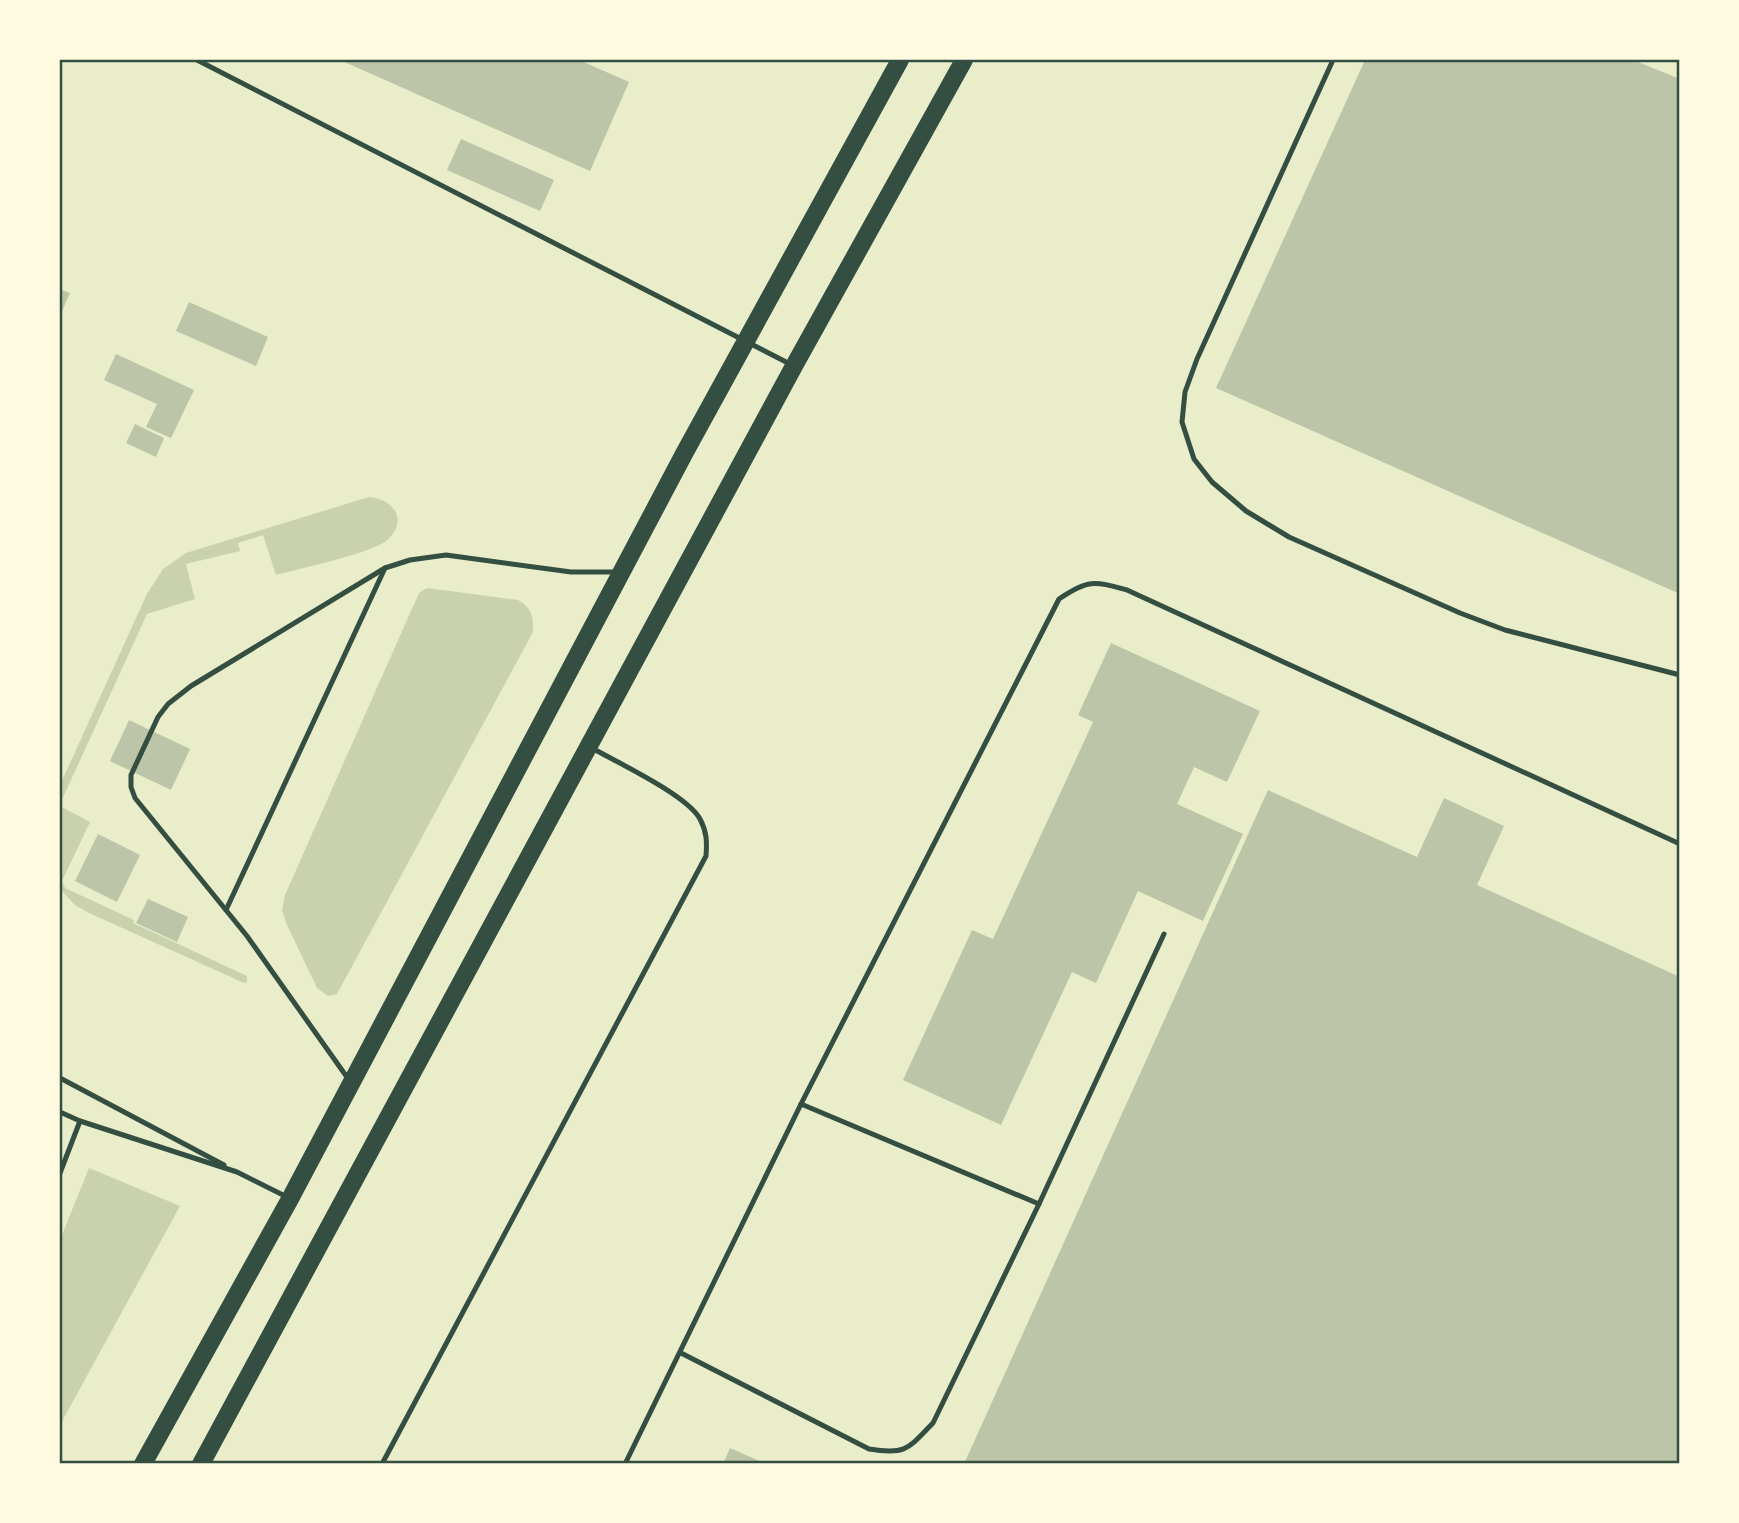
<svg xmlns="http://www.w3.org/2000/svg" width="1739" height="1523" viewBox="0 0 1739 1523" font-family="'IBM Plex Sans',sans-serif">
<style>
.green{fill:#cad2ad}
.building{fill:#bcc5a7}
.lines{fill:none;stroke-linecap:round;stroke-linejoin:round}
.service{stroke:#344e41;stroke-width:5}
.primary{stroke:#344e41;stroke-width:18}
.neatline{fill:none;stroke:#344e41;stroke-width:2.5}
</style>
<rect width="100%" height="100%" fill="#e9edc9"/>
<g class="green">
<path d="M 369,497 C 395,499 409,522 386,541 C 371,553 299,569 276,575 L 263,535 L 238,543 L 240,551 L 186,564 L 195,599 L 147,614 L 60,804 L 60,785 L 147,594 L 163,569 L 186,553 Z"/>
<path d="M 427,588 L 518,600 C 532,608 533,616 533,632 L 337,994 L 328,996 L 317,988 L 287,925 L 282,910 L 285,895 L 419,593 Z"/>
<polygon points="60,806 90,822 62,881 65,888 134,920 133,923 247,976 247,982 244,983 87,912 75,905 60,889"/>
<polygon points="89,1168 180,1206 60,1425 60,1240"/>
</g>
<g class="building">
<polygon points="340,60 579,60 629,82 590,171"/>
<polygon points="1365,60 1633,60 1680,79 1680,594 1216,388"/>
<polygon points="461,139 554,180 540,211 447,170"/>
<polygon points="60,289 70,293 60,316"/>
<polygon points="189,302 268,337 256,366 176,331"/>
<polygon points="116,354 194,390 171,438 146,427 157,404 104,380"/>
<polygon points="135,424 164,438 156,457 126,443"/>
<polygon points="1111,643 1260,711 1227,782 1194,767 1177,804 1243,834 1203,921 1138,891 1096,983 1072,972 1001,1125 903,1080 972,930 993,939 1093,722 1078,715"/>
<polygon points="129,720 190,749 171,790 110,761"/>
<polygon points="1268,790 1417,857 1444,798 1504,826 1477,885 1680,977 1680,1464 964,1464"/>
<polygon points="98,834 140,855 117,902 75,881"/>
<polygon points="148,899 188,917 177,942 136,923"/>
<polygon points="730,1448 766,1464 723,1464"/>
</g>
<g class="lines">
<g class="service">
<polyline points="197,60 792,365"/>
<polyline points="1333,60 1197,359 1185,392 1182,422 1194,459 1212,482 1246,511 1289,537 1460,613 1505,630 1680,675"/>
<polyline points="226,910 385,568"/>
<polyline points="60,1078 224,1165"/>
<polyline points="349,1080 247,936 135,798 131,787 131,775 158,717 168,704 191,686 385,568 410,560 446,555 571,572 616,572"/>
<polyline points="801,1104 1039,1204"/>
<polyline points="60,1112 80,1121 237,1172 289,1198"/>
<polyline points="60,1173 80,1121"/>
<path d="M 681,1353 L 869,1449 C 906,1455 908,1449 933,1423 L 1039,1204 L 1164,934"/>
<path d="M 382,1464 L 706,856 C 707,842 707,832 700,819 C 687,795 618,763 592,748"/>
<path d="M 625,1464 L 801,1104 L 1059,599 C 1088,579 1094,581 1127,590 L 1680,844"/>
</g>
<g class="primary">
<polyline points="143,1464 290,1199 685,452 900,60"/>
<polyline points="201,1464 794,366 964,60"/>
</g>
</g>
<rect width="1739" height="1523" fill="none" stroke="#fefae0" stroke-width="122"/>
<rect x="61" y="61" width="1617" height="1401" class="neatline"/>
</svg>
